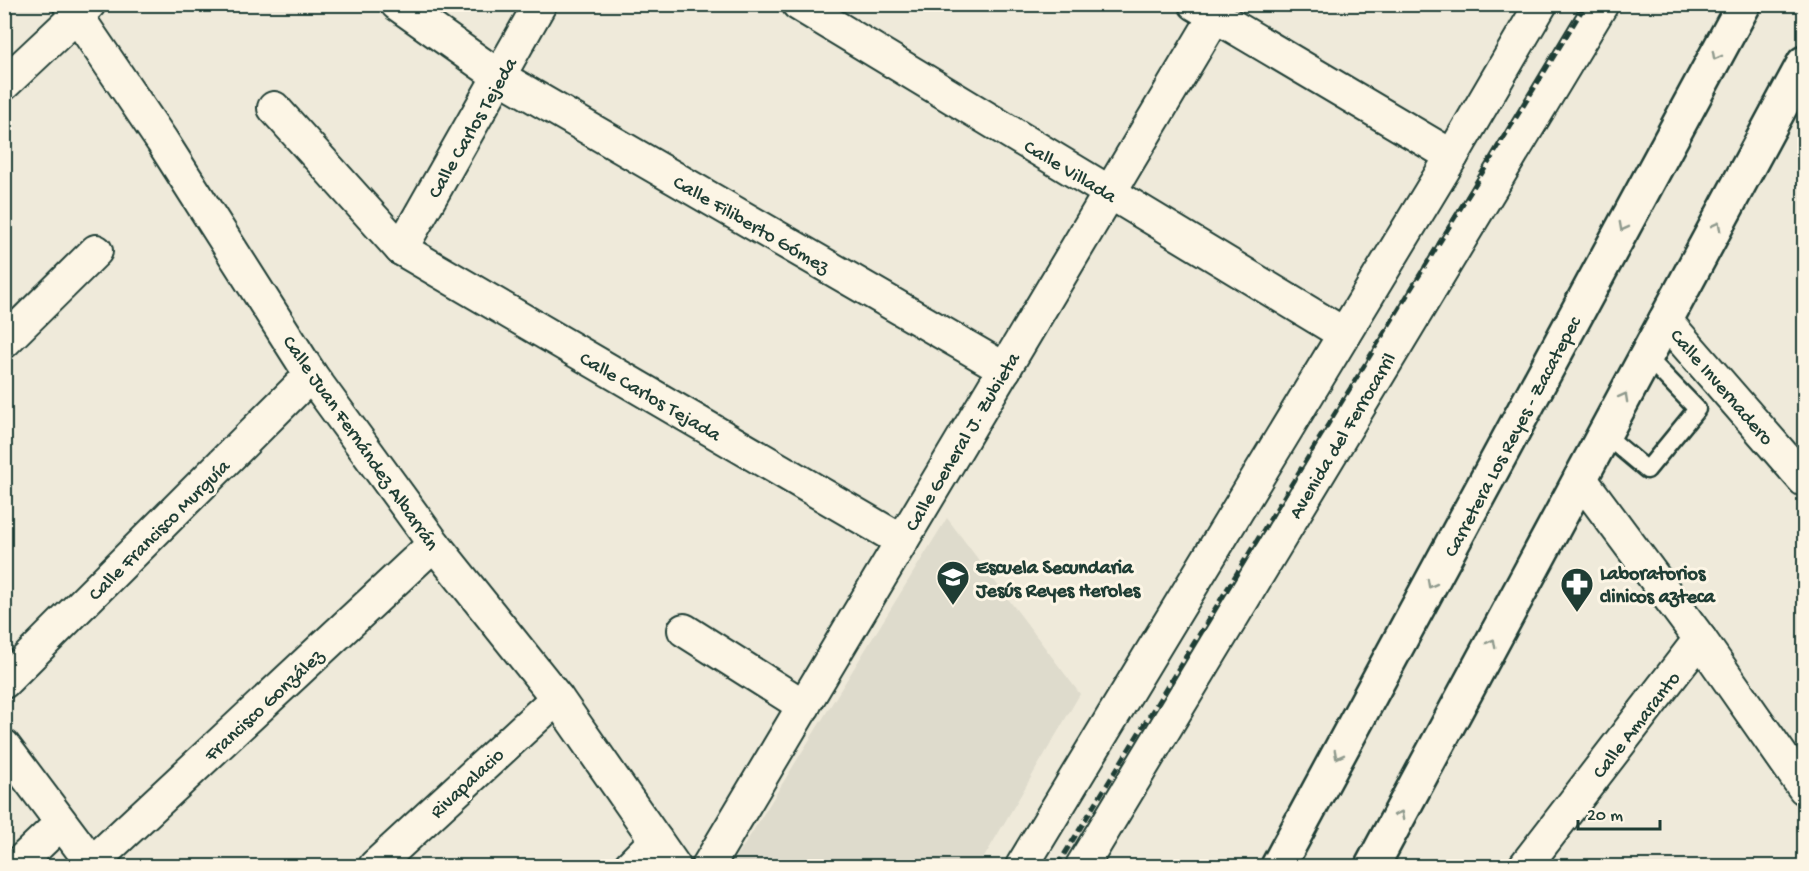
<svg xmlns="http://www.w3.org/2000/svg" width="1809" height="871" viewBox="0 0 1809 871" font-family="'Gochi Hand',sans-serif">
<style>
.built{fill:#dedbcc}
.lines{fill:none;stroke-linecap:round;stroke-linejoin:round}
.service-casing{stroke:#1f3d34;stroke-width:21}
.minor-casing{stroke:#1f3d34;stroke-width:36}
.primary-casing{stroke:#1f3d34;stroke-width:38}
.service{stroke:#fcf5e5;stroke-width:16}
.minor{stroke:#fcf5e5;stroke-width:32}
.primary{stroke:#fcf5e5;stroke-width:33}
.rail{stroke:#1f3d34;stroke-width:4.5;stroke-dasharray:9 4.5;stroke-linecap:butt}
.oneway{stroke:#8e998c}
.labels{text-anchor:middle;stroke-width:6;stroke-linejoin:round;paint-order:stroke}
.street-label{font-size:20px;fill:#1f3d34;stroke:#fcf5e5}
.poi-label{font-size:20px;font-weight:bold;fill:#1f3d34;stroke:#fcf5e5;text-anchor:start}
</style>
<rect width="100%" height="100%" fill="#efeada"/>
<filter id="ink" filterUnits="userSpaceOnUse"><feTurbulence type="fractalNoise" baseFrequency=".0167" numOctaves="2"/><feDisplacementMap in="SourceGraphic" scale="12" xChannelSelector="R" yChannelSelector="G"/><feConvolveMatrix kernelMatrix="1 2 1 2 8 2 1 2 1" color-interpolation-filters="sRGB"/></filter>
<g filter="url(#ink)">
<polygon class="built" points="947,518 1080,694 979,866 728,866 745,844"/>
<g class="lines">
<defs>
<polyline id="service" points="1604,434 1647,470 1697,409 1646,356"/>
<g id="minor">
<polyline points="69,4 162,141 311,375 434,544 557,698 674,866"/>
<polyline points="397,4 500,77 1005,369"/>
<polyline points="798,4 1344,334"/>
<polyline points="1195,4 1452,156"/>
<polyline points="4,84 89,4"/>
<polyline points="274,108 401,249 902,541"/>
<polyline points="401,249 540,4"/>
<polyline points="1665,320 1804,480"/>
<polyline points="4,342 96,251"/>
<polyline points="1580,478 1700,639 1804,788"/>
<polyline points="684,630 804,706"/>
<polyline points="4,682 311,375"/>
<polyline points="4,746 94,866"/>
<polyline points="92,863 434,544"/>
<polyline points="16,866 61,823"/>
<polyline points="375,866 557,698"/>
<polyline points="630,866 656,840"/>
<polyline points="708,866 1215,16"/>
<polyline points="1022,866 1452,156 1541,4"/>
<polyline points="1082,866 1602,4"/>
<polyline points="1525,866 1700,639"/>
</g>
<g id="primary">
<polyline points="1278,866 1744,4"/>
<polyline points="1372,866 1804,63"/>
</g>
</defs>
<use href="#service" class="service-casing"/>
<use href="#minor" class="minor-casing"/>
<use href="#primary" class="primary-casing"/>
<use href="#service" class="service"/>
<use href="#minor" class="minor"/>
<use href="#primary" class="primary"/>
<polyline class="rail" points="1057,866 1586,4"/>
</g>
<defs><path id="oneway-chevron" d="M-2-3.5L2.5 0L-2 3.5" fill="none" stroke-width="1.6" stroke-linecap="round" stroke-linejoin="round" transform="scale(1.5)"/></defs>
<g class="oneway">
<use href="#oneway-chevron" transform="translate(1716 56) rotate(118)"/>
<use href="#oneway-chevron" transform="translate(1717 226) rotate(-62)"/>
<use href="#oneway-chevron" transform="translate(1623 227) rotate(118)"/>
<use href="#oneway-chevron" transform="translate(1624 397) rotate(-61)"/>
<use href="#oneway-chevron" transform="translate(1431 584) rotate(118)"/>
<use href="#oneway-chevron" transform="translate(1492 643) rotate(-62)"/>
<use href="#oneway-chevron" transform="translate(1338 755) rotate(118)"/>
<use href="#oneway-chevron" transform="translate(1400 815) rotate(-62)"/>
</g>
</g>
<defs>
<symbol id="school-pin" viewBox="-11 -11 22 30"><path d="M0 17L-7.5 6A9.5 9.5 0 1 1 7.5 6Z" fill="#1f3d34" stroke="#fcf5e5"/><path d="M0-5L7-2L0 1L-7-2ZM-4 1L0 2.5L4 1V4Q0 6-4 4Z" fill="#fff"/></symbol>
<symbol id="pharmacy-pin" viewBox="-11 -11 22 30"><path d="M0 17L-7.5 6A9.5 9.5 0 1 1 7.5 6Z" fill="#1f3d34" stroke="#fcf5e5"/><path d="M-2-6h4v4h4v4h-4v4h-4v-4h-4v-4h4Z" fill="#fff"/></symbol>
</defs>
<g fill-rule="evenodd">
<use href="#school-pin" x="934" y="558" width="38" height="52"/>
<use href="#pharmacy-pin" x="1558" y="565" width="38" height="52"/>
</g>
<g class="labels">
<g class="street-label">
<text transform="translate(471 127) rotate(-60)" y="7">Calle Carlos Tejeda</text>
<text transform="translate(1071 170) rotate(31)" y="7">Calle Villada</text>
<text transform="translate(752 223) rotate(30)" y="7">Calle Filiberto Gómez</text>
<text transform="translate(1723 386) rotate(49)" y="7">Calle Invernadero</text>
<text transform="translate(651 395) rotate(30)" y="7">Calle Carlos Tejada</text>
<text transform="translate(1341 435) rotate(-59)" y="7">Avenida del Ferrocarril</text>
<text transform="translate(1511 436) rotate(-62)" y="7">Carretera Los Reyes - Zacatepec</text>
<text transform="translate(961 441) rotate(-59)" y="7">Calle General J. Zubieta</text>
<text transform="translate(362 442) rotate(55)" y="7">Calle Juan Fernández Albarrán</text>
<text transform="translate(158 529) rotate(-45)" y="7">Calle Francisco Murguía</text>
<text transform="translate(263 704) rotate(-43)" y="7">Francisco González</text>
<text transform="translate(1635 724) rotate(-52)" y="7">Calle Amaranto</text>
<text transform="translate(466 782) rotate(-43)" y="7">Rivapalacio</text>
</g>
<g class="poi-label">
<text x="976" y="573">Escuela Secundaria<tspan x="976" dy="23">Jesús Reyes Heroles</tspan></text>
<text x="1600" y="579">Laboratorios<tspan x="1600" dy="23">clinicos azteca</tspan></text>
</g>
</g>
<rect width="1809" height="871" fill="none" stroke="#fcf5e5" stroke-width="24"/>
<rect x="12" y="12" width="1785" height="847" fill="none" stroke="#1f3d34" stroke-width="2" filter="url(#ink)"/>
<path d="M1578 820v9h82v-9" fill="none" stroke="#1f3d34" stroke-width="3"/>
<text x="1587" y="820" font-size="18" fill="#1f3d34" stroke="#fcf5e5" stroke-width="4.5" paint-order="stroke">20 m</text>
</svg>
